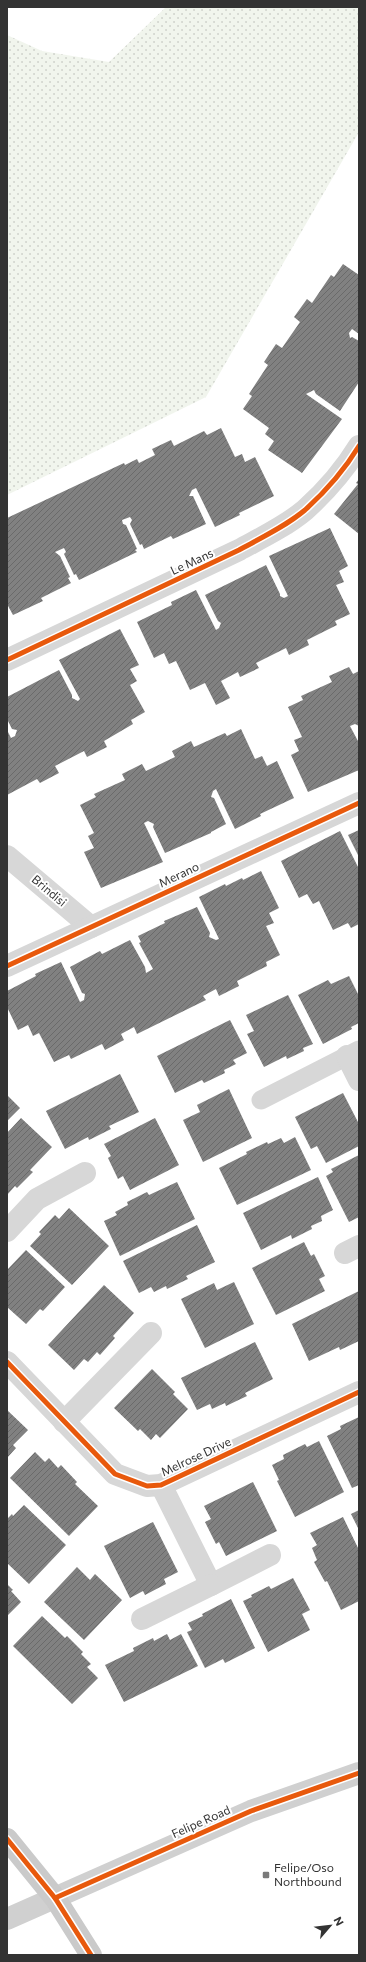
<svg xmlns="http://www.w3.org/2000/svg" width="366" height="1962" viewBox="0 0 366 1962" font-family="Commissioner,sans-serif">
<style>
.grass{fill:url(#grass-dots)}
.building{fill:url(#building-hatch)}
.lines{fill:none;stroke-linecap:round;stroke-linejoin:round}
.lane{stroke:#d7d7d7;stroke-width:19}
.street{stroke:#d7d7d7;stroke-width:22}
.secondary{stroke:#d0d0d0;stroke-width:22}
.primary{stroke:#cacaca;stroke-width:22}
.cycleway-casing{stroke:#fff;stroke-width:8}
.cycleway{stroke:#e8590c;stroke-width:5}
.poi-dot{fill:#7a7a7a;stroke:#fff;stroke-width:1.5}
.labels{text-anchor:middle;stroke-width:4;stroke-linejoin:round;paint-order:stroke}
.street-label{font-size:12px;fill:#333;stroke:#fff}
.poi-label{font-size:12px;fill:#333;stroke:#fff;text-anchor:start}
</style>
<defs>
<pattern id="grass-dots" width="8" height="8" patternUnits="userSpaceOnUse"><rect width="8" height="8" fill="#f1f5ed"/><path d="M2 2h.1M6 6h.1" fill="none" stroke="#cfd2cc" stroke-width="1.8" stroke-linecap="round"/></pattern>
<pattern id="building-hatch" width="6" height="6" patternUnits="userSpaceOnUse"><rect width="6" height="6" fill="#818181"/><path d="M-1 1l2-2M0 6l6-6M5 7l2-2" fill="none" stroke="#6a6a6a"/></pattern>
</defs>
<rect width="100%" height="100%" fill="#fff"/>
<polygon class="grass" points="166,7 359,7 359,132 206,397 7,495 7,35 42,51 109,62"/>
<g class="building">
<polygon points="343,264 359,275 359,334 352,329 349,333 350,338 352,337 359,341 359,382 340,411 316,394 314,390 306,394 342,419 302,473 268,450 274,441 265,434 269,428 243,409 252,396 249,394 268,365 264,362 276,344 282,348 300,322 294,317 307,299 312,303 331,275 334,277"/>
<polygon points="221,428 235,457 242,454 245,462 255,457 274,496 239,513 240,515 215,527 196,488 192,490 189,496 193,496 206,524 173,539 171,536 144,549 142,544 140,545 130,524 132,520 130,517 122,520 123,524 126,525 137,549 135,550 137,552 79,580 76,574 74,575 64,554 66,552 64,548 55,552 60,556 70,577 68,578 71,583 41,598 43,601 13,615 7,604 7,518 124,463 125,465 137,459 139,463 155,455 152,449 171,440 174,446 204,431 207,435"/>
<polygon points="359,479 359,534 334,514 358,484 356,483"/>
<polygon points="330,528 348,566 339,571 344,582 336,585 350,614 335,621 337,625 307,640 309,645 289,655 286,648 256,663 259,668 240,677 238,672 221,681 230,698 216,705 205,683 190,690 176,661 169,664 164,653 154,658 137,622 172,605 171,602 196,590 216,630 219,628 221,623 218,621 205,595 266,565 280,594 280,596 284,598 288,596 269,556"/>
<polygon points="120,629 139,665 130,669 137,681 130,685 145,712 131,720 133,724 104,741 107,747 87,757 84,751 55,766 59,773 40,783 37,779 7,795 7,730 11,738 15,736 17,730 12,729 7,719 7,697 59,670 72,695 72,698 78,701 80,699 59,660"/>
<polygon points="349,667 353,674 359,671 359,726 355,724 350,726 359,743 359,770 308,792 291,755 299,751 294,740 302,737 288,707 303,700 301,696 332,682 329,676"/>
<polygon points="241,729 255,759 262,756 267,766 277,761 294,798 260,814 261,816 235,829 216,789 213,791 211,797 214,798 226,824 211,832 211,833 165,853 153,827 154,824 148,821 144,823 163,862 101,888 84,852 94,848 88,836 94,833 80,805 96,797 94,794 125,780 122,774 142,764 146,771 175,757 172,751 191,741 194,747 225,733 227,736"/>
<polygon points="359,830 359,857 348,835"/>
<polygon points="340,831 359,869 359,924 351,928 348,923 333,930 319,901 313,904 307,894 299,898 281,861"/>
<polygon points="261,871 279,908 269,913 274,923 266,926 280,955 266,962 267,966 237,981 239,986 219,996 216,989 203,996 206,1000 137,1034 134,1027 121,1034 124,1040 105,1050 102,1044 71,1059 69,1055 54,1062 39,1033 33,1036 28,1025 18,1030 7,1007 7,991 36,976 35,974 61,962 80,1002 84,1000 85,994 82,993 70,967 100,951 102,954 130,940 145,967 146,973 153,969 139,943 141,942 138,936 165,923 164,921 197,907 210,933 209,937 216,940 219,939 199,897 225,884 226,886 242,878 243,880"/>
<polygon points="349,976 359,996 359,1023 351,1027 352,1029 323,1044 298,995 328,980 331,984"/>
<polygon points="288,995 313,1044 303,1048 304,1051 287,1059 286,1056 264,1067 247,1034 254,1031 246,1015"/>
<polygon points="230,1020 247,1053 233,1060 236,1064 224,1070 225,1073 204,1083 202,1080 175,1093 157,1056"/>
<polygon points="120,1074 139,1112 109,1126 111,1129 89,1140 88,1137 65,1149 46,1111"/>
<polygon points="229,1089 252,1138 203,1162 183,1120 200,1112 197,1105"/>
<polygon points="343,1093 359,1124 359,1146 326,1163 317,1146 311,1149 295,1117"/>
<polygon points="7,1095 20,1108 7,1121"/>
<polygon points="21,1118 52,1147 30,1170 33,1172 17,1188 15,1186 7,1195 7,1133"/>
<polygon points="155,1118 179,1165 130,1190 123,1176 118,1179 108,1158 111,1156 104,1144"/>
<polygon points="295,1137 311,1170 237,1205 219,1168 247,1154 246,1152 267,1142 268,1144 281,1138 284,1143"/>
<polygon points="359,1155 359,1217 349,1222 326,1176 333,1172 331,1169"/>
<polygon points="318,1177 333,1210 321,1216 322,1221 311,1226 312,1229 292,1239 291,1235 261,1250 243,1213"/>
<polygon points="177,1182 195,1219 120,1256 104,1221 117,1215 115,1212 128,1205 127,1202 147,1192 149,1195"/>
<polygon points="69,1208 109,1246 72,1285 30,1246 41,1234 39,1232 55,1215 59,1219"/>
<polygon points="197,1225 215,1262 186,1276 188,1279 167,1289 166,1286 154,1292 151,1287 139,1293 123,1261"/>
<polygon points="304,1242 311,1256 314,1254 325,1276 319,1279 325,1291 276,1315 252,1268"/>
<polygon points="26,1250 65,1287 43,1311 40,1309 26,1324 7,1307 7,1270"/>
<polygon points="234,1282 254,1324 205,1348 181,1299 214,1283 217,1290"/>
<polygon points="104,1285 134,1313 113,1336 115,1338 100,1355 97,1352 88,1362 84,1359 74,1370 48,1345"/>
<polygon points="359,1291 359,1341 340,1350 339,1347 309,1361 292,1324"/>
<polygon points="255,1342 273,1379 245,1393 247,1396 226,1406 225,1403 212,1409 210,1404 197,1410 181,1378"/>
<polygon points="152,1369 175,1392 173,1394 188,1409 160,1438 156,1434 151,1440 140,1429 138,1431 114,1408"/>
<polygon points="7,1410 28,1430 13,1445 16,1448 7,1458"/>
<polygon points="359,1417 359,1485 352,1488 327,1436 341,1429 340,1426"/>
<polygon points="319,1441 344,1492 295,1517 277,1481 279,1480 272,1465 284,1459 283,1455 305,1444 307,1447"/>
<polygon points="35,1452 45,1462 49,1458 58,1468 61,1465 77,1482 75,1484 98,1506 69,1536 10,1478"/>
<polygon points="253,1482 277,1531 226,1556 219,1542 216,1544 205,1522 211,1519 204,1506"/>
<polygon points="24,1505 66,1545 29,1584 7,1563 7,1519 12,1514 13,1516"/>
<polygon points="359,1510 359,1530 351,1514"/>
<polygon points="343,1517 359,1550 359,1601 341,1610 327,1581 325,1582 314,1562 317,1560 312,1548 317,1545 310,1533"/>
<polygon points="153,1522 178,1572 164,1579 166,1584 145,1595 143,1591 130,1598 104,1546"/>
<polygon points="77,1567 90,1580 95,1574 122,1600 84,1640 44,1602"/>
<polygon points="293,1578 310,1610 302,1614 310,1630 268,1652 243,1601 252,1597 251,1595 269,1586 271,1589"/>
<polygon points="7,1584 13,1590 11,1591 21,1602 7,1616"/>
<polygon points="231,1599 255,1648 225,1663 223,1659 205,1668 187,1632 192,1630 188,1623 203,1616 202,1614"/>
<polygon points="42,1616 65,1638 67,1636 83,1652 81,1654 91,1664 87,1667 98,1678 72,1704 13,1646"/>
<polygon points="167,1634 170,1640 181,1634 198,1666 124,1702 105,1665 134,1651 133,1648 153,1638 154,1641"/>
</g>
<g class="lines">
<polyline class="lane" points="261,1100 359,1050"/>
<g class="street">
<path d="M 7,660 L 239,550 C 261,538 286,526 305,510 C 325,492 345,469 359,446"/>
<polyline points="7,856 91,927"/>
<polyline points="7,966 359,803"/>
<polyline points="347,1056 359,1080"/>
<polyline points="7,1231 37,1199 85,1173"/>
<polyline points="345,1253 359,1246"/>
<polyline points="7,1362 115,1474 147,1486 161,1485 359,1392"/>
<polyline points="64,1422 151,1333"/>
<polyline points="161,1485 211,1585 270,1555"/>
<polyline points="142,1619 211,1585"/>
</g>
<polyline class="secondary" points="7,1919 251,1811 359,1773"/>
<polyline class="primary" points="7,1839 55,1898 91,1955"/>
<defs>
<g id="cycleway">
<path d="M 7,660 L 239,550 C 261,538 286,526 305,510 C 325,492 345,469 359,446"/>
<polyline points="7,966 359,803"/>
<polyline points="7,1362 115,1474 147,1486 161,1485 359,1392"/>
<polyline points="7,1839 55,1898 91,1955"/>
<polyline points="55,1898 251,1811 359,1773"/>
</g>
</defs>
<use href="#cycleway" class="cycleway-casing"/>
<use href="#cycleway" class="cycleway"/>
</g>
<rect class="poi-dot" x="262" y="1871" width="8" height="8" rx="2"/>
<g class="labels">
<g class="street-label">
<text transform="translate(192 562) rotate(-25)" y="4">Le Mans</text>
<text transform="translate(179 875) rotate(-25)" y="4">Merano</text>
<text transform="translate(49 891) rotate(40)" y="4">Brindisi</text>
<text transform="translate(196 1457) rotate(-25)" y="4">Melrose Drive</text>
<text transform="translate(201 1822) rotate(-24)" y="4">Felipe Road</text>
</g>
<g class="poi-label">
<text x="274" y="1872">Felipe/Oso<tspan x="274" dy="14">Northbound</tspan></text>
</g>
</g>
<rect width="366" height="1962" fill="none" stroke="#333333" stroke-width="16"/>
<g transform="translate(330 1926) rotate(62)" stroke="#ffffff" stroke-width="3" paint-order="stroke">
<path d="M0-3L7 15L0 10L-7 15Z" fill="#333333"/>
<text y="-6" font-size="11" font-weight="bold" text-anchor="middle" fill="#333333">N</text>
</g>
</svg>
